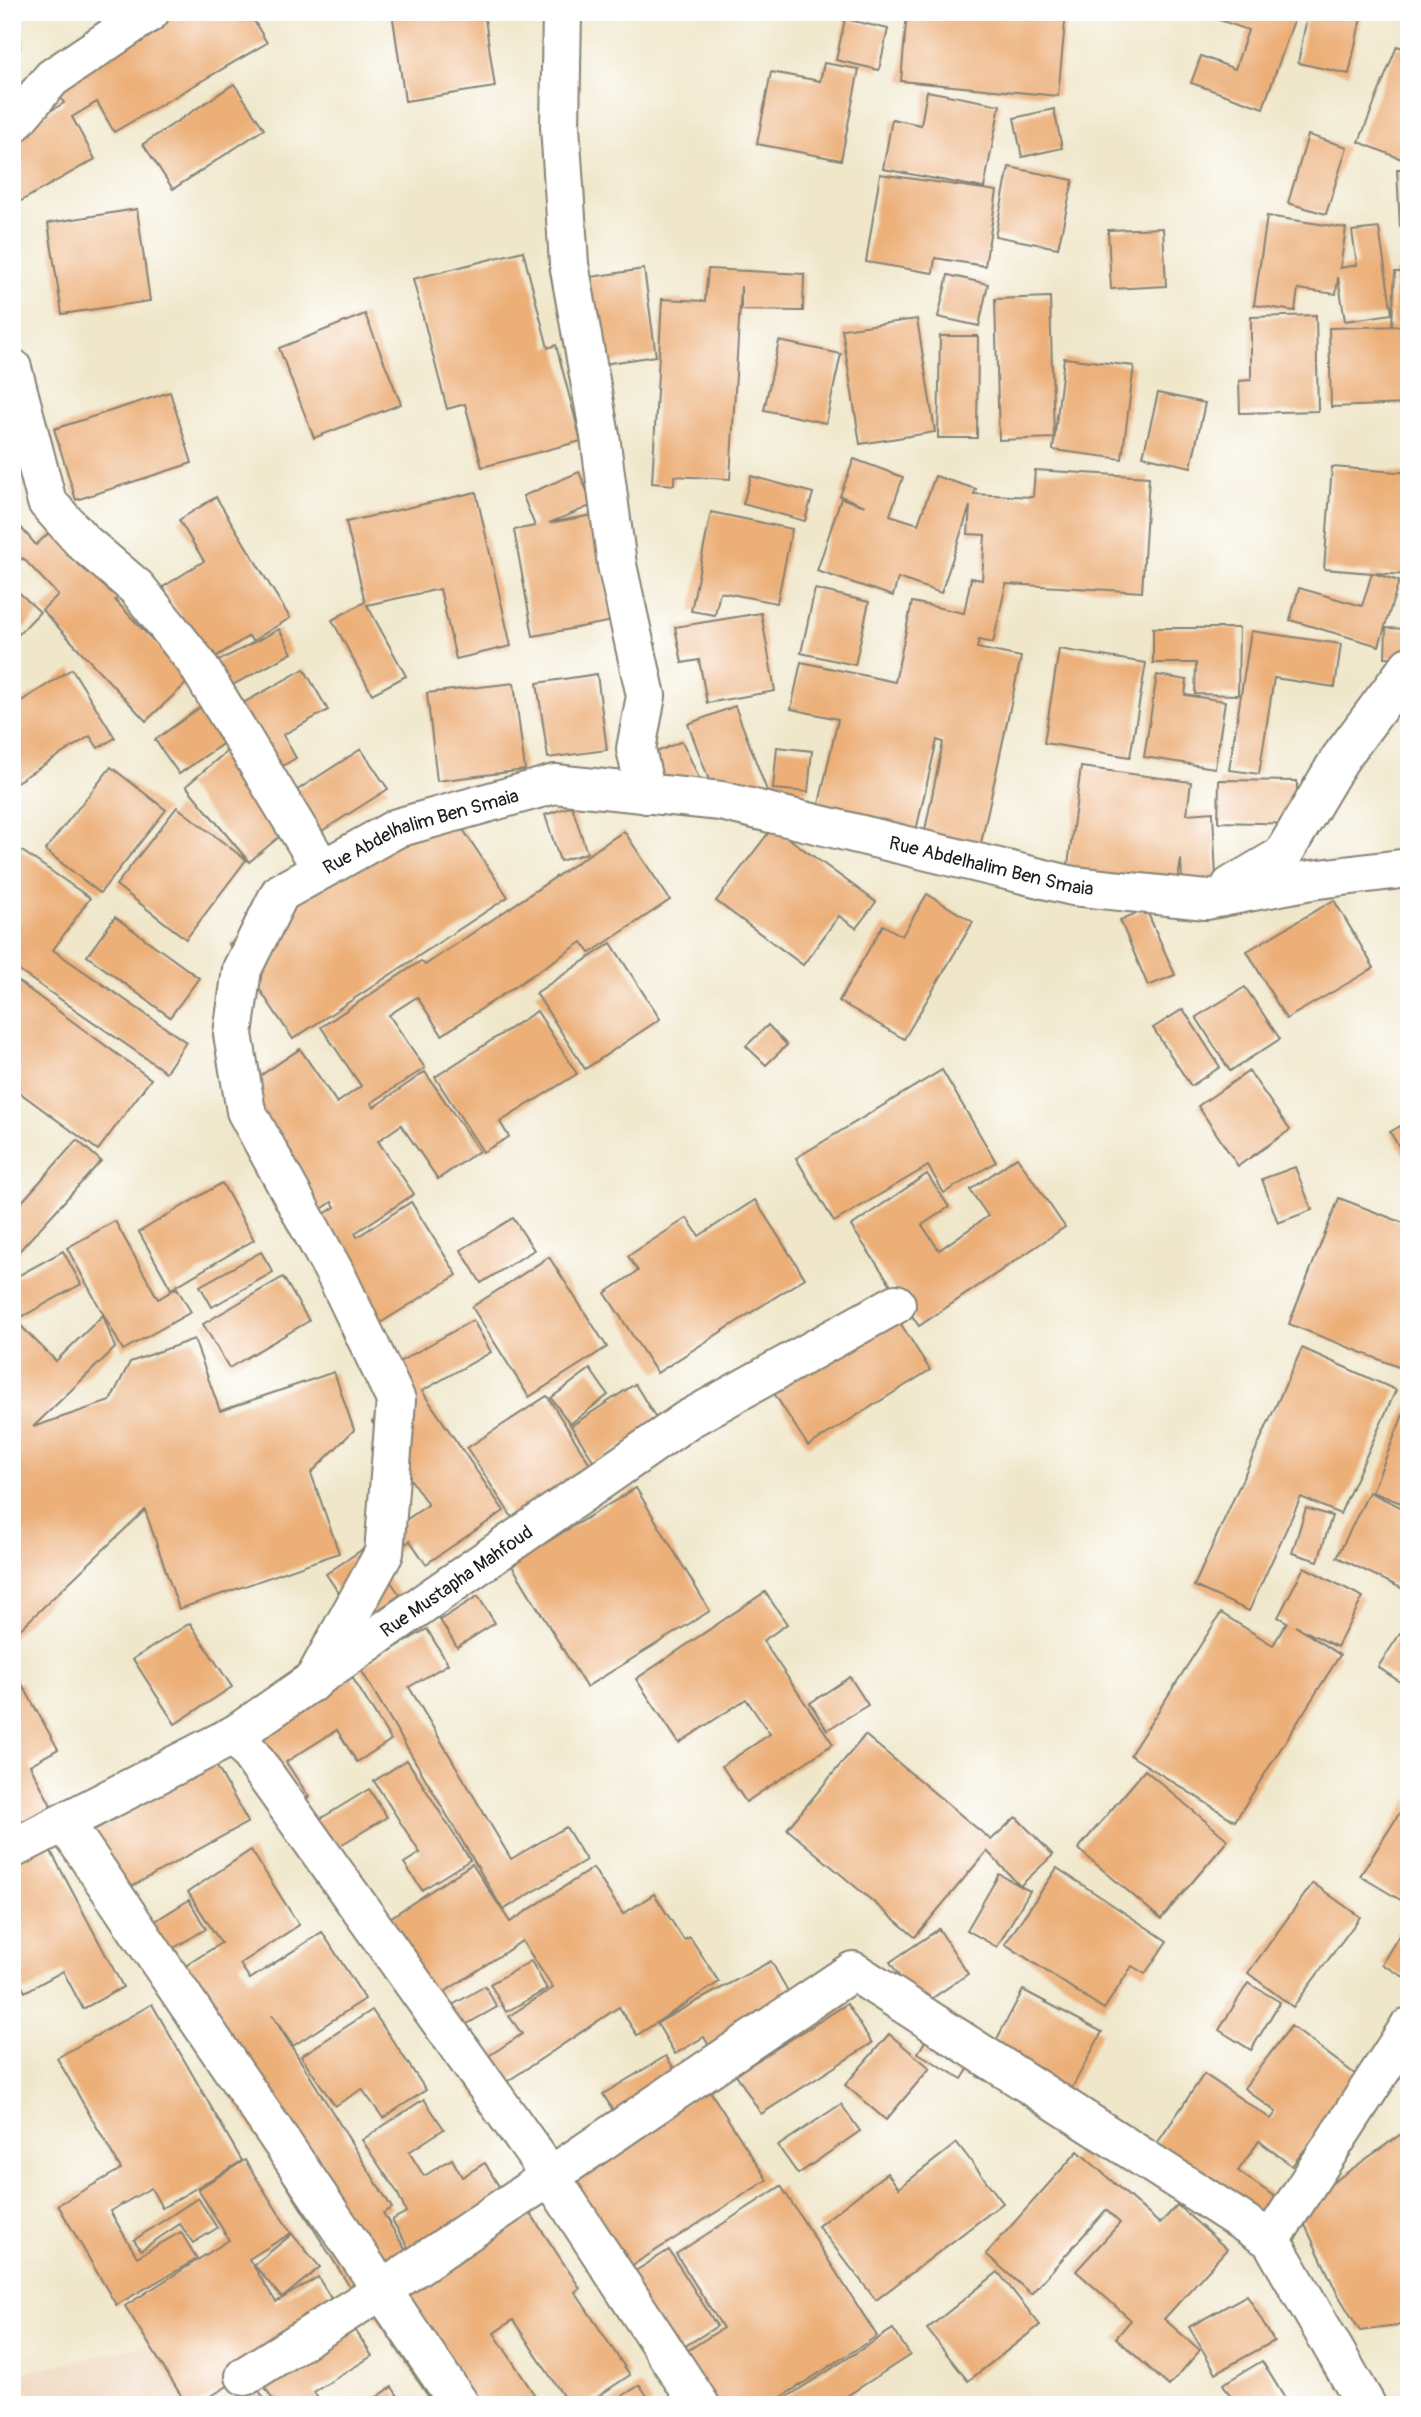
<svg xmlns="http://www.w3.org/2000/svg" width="1421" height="2417" viewBox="0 0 1421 2417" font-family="Pangolin,sans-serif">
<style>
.built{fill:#eed6bb}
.building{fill:#ecaf78}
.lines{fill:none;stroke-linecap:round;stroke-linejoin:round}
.minor-casing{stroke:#868274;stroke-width:42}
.minor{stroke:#fff;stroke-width:38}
.labels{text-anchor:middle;stroke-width:7;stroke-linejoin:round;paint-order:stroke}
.street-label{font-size:19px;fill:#1c1c1c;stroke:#fff}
</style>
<rect width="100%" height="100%" fill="#fff"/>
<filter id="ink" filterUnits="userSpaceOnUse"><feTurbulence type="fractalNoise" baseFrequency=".0143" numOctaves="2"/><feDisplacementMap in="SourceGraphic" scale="14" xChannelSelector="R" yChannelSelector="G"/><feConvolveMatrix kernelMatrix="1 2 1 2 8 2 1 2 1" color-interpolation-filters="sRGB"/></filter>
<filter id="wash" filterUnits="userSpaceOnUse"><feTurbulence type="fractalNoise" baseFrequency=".00686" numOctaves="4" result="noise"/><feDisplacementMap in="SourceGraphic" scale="28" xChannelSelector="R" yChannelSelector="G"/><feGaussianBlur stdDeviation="1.57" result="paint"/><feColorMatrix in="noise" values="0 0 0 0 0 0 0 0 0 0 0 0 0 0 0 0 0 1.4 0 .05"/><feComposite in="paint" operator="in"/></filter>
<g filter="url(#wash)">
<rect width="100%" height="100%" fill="#f0e7cb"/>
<polygon class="built" points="192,2335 235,2405 12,2405 12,2375"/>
<g id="blocks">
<g class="building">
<polygon points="127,12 249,12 267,43 114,132 97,102 72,117 95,159 12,206 12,133 64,103 40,63"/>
<polygon points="392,12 484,12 495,87 405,101"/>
<polygon points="907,12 1066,12 1058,96 901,81"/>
<polygon points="1213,12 1297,12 1263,108 1191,83 1201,56 1235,69 1248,30 1211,17"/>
<polygon points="1308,12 1362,13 1349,74 1298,63"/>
<polygon points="12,18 19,18 20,50 12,50"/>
<polygon points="845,19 888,29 879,70 836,60"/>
<polygon points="1397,46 1409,50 1409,162 1359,142"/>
<polygon points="824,63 859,69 841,160 757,144 771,72 820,81"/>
<polygon points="234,84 264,129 173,189 143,144"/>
<polygon points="927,91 1000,105 984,188 883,169 892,119 921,125"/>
<polygon points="1054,109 1062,148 1022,157 1014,118"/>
<polygon points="1308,135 1347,147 1326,214 1288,203"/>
<polygon points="1009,167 1073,180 1058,248 995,236"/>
<polygon points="1397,169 1409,169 1409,227 1400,227"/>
<polygon points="880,174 997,191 985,266 935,258 933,273 866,262"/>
<polygon points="137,209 150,301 62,314 48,223"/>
<polygon points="1267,216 1346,228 1340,268 1357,265 1352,231 1379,228 1392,314 1345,321 1338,277 1336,294 1298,289 1295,311 1254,305"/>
<polygon points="1163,228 1166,286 1111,289 1108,230"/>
<polygon points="523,251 548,348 556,345 581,441 482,467 465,404 447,409 413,279"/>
<polygon points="644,269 656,356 590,366 578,279"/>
<polygon points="708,269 804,274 803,311 741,310 741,286 730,479 674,476 674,485 652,483 662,299 705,301"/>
<polygon points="1395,272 1409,272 1409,404 1331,407 1329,328 1399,326 1392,325"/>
<polygon points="948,275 988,284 979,326 938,317"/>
<polygon points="1050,297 1054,438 999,440 995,299"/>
<polygon points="365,314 401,404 314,438 279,348"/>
<polygon points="1316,315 1318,411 1240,413 1239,381 1251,380 1251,317"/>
<polygon points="917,319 935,432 860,444 842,329"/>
<polygon points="940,336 978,336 977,438 938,438"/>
<polygon points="779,341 841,354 826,423 764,410"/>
<polygon points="1064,358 1134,366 1122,459 1053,450"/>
<polygon points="170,392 192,463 76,500 54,429"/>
<polygon points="1158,393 1205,403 1191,467 1143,456"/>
<polygon points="854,459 903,477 890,515 918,524 935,476 976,489 974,494 1033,497 1035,470 1149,477 1142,592 1006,584 993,643 979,640 977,648 1021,657 980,848 924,835 943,742 937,740 915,835 817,813 838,719 791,709 801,662 895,682 912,602 964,613 971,578 982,580 985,535 968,534 970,506 941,593 898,578 893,596 817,571 841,498 865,506 840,496"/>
<polygon points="1332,467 1409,473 1409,575 1373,573 1399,581 1379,646 1290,620 1299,588 1362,606 1372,573 1324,569"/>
<polygon points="579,472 593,505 549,523 593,515 613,621 533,636 514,530 535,526 523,496"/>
<polygon points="751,476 813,493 805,521 743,504"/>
<polygon points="476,492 511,646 456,659 440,589 367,605 406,676 372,694 332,620 365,602 346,522"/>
<polygon points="216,497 290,618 252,641 249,636 209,661 163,587 204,561 179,520"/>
<polygon points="711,512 792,529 777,603 720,592 715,615 691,611"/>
<polygon points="17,523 36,545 55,527 119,596 115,600 190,680 146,721 42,610 58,595 23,558 12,567 12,527"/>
<polygon points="12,586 40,612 15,638 12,636"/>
<polygon points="815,589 869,602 855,665 801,653"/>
<polygon points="761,613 775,691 707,703 699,660 682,663 675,627"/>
<polygon points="1153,628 1239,628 1238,695 1195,694 1196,663 1153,663"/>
<polygon points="1386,628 1409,629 1409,658 1385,657"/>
<polygon points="279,629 292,653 227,688 213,664"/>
<polygon points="1251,631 1341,644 1335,687 1274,678 1259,774 1229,770"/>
<polygon points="1059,649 1146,663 1130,757 1044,743"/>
<polygon points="72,669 115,738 98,748 90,736 12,785 12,707"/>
<polygon points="304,669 328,710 283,735 296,758 274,771 238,706"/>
<polygon points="597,674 607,750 548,758 537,683"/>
<polygon points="1157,675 1187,680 1185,695 1225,701 1215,768 1144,757"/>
<polygon points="514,683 525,770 437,781 427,693"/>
<polygon points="206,703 231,738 179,774 155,740"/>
<polygon points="735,706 767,791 720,809 688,724"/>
<polygon points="682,741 699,778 660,796 643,758"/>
<polygon points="777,747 812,751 808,792 773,789"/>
<polygon points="361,749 388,789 314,836 288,796"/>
<polygon points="227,751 291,827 249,862 186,786"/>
<polygon points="111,767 166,810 100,893 45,850"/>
<polygon points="1081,767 1191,782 1187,814 1213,812 1216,879 1182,881 1181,859 1176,894 1066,880"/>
<polygon points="1219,780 1297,781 1297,824 1218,822"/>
<polygon points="444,801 508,897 293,1039 229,944"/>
<polygon points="572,806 587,853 560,861 545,815"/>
<polygon points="177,807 246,860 186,939 116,885"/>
<polygon points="773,827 876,902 856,928 839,916 803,965 716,901"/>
<polygon points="624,831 670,900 590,953 582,942 442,1035 417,997 389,1015 425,1068 371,1103 374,1107 425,1072 479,1151 438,1179 401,1125 378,1141 414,1194 355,1233 357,1237 411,1202 457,1275 374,1327 308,1224 335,1207 332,1202 307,1219 227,1098 300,1049 337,1103 361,1086 321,1027 421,961 425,965"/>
<polygon points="12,844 90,898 53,950 186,1042 166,1072 12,966"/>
<polygon points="927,894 973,922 904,1039 839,1001 883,925 902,936"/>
<polygon points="1334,900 1374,968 1286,1019 1247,951"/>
<polygon points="1146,909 1175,975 1148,986 1120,920"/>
<polygon points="115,917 199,978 170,1017 87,956"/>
<polygon points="611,943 660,1019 585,1069 536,993"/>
<polygon points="12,977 151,1079 98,1150 12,1087"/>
<polygon points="1245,987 1280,1039 1230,1071 1196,1017"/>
<polygon points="1183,1009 1220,1067 1191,1086 1153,1028"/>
<polygon points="537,1011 577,1074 500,1122 509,1137 483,1152 435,1077"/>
<polygon points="768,1025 787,1045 766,1065 746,1046"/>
<polygon points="942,1070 996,1162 944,1193 928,1166 834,1222 796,1158"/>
<polygon points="1249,1071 1290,1130 1238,1166 1198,1106"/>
<polygon points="1409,1121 1409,1163 1390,1132"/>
<polygon points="77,1140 101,1161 12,1259 12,1213"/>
<polygon points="1017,1157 1065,1227 919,1326 851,1226 927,1174 949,1207 922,1225 939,1250 988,1216 970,1190"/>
<polygon points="1295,1167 1312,1210 1278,1223 1262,1179"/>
<polygon points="222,1183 254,1240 171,1289 139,1232"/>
<polygon points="1339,1198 1409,1225 1406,1370 1289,1324"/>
<polygon points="755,1200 805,1278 657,1373 605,1293 638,1271 628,1256 687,1218 699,1236"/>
<polygon points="513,1218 534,1250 481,1283 461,1250"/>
<polygon points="115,1221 158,1299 177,1288 191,1312 123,1350 67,1248"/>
<polygon points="63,1251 81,1284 16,1320 12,1314 12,1279"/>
<polygon points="261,1252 273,1272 212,1307 200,1286"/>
<polygon points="549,1257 607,1347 529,1397 472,1307"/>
<polygon points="283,1277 309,1321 229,1368 203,1324"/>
<polygon points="892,1310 930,1370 808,1446 770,1387"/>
<polygon points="103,1315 115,1348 33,1427 110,1401 130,1362 194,1339 220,1411 334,1372 354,1430 311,1473 339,1553 179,1609 145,1510 12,1637 12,1317 56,1361"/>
<polygon points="473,1320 491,1352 422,1391 504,1511 426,1564 410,1541 378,1563 400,1595 359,1623 326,1574 428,1505 372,1422 398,1404 380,1373"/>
<polygon points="1302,1348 1396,1390 1340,1514 1301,1497 1249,1611 1194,1586"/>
<polygon points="590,1369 608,1395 570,1424 551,1398"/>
<polygon points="635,1384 659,1423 595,1463 571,1426"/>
<polygon points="547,1396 599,1478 519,1528 467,1448"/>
<polygon points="1409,1400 1409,1506 1372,1492"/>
<polygon points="636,1488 710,1611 586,1687 511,1564"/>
<polygon points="1369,1492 1409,1511 1409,1592 1337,1557"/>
<polygon points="1306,1508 1332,1516 1318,1561 1292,1553"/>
<polygon points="1304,1567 1363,1597 1337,1647 1295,1626 1340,1655 1235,1821 1130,1755 1221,1613 1273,1645 1287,1622 1278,1617"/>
<polygon points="765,1592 787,1624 763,1641 833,1744 746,1802 722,1766 770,1734 746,1699 679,1743 636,1679"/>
<polygon points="478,1596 495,1623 457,1647 440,1620"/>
<polygon points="1409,1620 1409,1688 1378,1667"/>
<polygon points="190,1623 232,1687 175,1724 133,1659"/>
<polygon points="427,1629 448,1664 409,1687 511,1859 566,1827 586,1860 503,1910 360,1668"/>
<polygon points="352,1677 391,1740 357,1762 337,1730 286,1762 309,1797 281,1815 239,1749"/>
<polygon points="850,1677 868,1705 827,1730 810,1703"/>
<polygon points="21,1682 58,1749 30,1765 54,1811 12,1834 12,1687"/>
<polygon points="865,1735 991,1840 1016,1817 1053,1855 1020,1886 1030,1891 997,1947 967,1930 999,1874 1020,1886 987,1851 915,1937 787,1829"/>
<polygon points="407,1760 470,1860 422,1890 404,1863 420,1853 374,1781"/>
<polygon points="215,1763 248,1822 100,1904 67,1845"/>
<polygon points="1145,1770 1228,1840 1161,1919 1078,1849"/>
<polygon points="369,1789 387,1817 311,1863 294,1835"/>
<polygon points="1409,1798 1409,1905 1360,1876"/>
<polygon points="46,1842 123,1987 83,2009 63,1971 25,1992 12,1968 12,1860"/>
<polygon points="251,1850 299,1925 240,1964 250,1979 322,1932 365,1999 293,2046 272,2015 392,2208 383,2213 410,2257 353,2292 131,1936 189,1900 206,1929 174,1948 185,1966 221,1943 188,1892"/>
<polygon points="472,1864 510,1922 593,1868 623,1914 654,1894 684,1940 690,1937 719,1982 637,2035 619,2007 478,2101 460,2075 522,2034 509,2016 553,1988 522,1941 414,2012 364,1935"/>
<polygon points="1057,1868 1167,1941 1145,1974 1132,1966 1104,2009 1005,1944"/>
<polygon points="1313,1883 1360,1917 1293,2007 1248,1973"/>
<polygon points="939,1929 968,1974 919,2007 890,1962"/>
<polygon points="1402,1930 1409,1934 1409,1980 1382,1964"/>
<polygon points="531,1961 547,1989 506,2012 490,1984"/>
<polygon points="771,1961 805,2022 721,2068 704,2037 675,2054 657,2023"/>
<polygon points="1248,1983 1280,2002 1251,2050 1219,2030"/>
<polygon points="485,1986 497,2007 465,2025 425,2021"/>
<polygon points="1023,1990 1102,2032 1056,2118 977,2076"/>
<polygon points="152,2004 242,2161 162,2208 151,2188 110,2211 137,2257 181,2232 197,2259 116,2305 58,2205 121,2169 57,2058"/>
<polygon points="847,2004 872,2043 761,2114 736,2074"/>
<polygon points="372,2010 426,2090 383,2118 362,2089 335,2106 301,2056"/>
<polygon points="943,2011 987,2039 962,2079 918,2053"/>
<polygon points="1291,2026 1360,2078 1292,2166 1259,2141 1238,2171 1278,2199 1260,2223 1152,2151 1204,2074 1271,2119 1276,2112 1244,2088"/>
<polygon points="889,2034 930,2068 886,2120 845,2085"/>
<polygon points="666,2056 682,2081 619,2120 603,2094"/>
<polygon points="708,2088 767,2180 601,2285 543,2193"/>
<polygon points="424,2099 444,2129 409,2152 424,2176 452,2159 462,2177 485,2163 507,2200 414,2257 392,2220 406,2212 397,2192 362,2140"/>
<polygon points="841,2104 860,2131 798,2174 778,2146"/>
<polygon points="1404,2132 1409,2135 1409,2318 1397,2326 1360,2331 1337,2293 1297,2208"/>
<polygon points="957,2143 1003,2203 876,2300 818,2226 887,2173 899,2188"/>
<polygon points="1078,2151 1160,2224 1177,2205 1227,2249 1164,2319 1200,2350 1169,2386 1116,2338 1131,2320 1076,2271 1120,2223 1106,2210 1031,2294 986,2254"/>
<polygon points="245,2160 291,2233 249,2259 276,2302 318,2277 341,2315 197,2405 187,2405 125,2306 229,2240 198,2189"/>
<polygon points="781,2186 877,2336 769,2405 686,2405 662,2367 723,2328 676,2254"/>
<polygon points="198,2198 217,2228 193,2243 180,2224 141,2250 134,2240"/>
<polygon points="527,2208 580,2288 575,2292 630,2375 585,2405 569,2405 513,2320 494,2333 541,2405 434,2405 372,2311"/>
<polygon points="292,2234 320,2267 282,2298 254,2265"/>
<polygon points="669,2250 717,2326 655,2365 607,2289"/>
<polygon points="998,2272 1040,2325 968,2381 927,2329"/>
<polygon points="1247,2295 1274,2341 1216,2373 1189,2327"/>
<polygon points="352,2325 372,2356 314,2392 322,2405 276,2405 262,2382"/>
<polygon points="893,2329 910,2355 833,2405 775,2405"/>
<polygon points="1262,2361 1289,2405 1236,2405 1223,2384"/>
<polygon points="640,2385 653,2405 608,2405"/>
<polygon points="392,2387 404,2405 365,2405"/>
<polygon points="257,2388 269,2405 232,2405"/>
</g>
</g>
</g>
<g filter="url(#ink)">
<use href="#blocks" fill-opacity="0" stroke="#868274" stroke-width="2"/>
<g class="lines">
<defs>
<g id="minor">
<polyline points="562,12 560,126 569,264 600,436 617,565 646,696 636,749 646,794"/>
<polyline points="12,125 52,78 150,12"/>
<polyline points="12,368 47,502 83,542 137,588 196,662 322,869"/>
<polyline points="1231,886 1282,856 1339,760 1409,666"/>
<path id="s1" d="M 313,1682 L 384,1553 L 396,1400 L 337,1277 L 246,1111 L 233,1034 L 242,969 L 280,893 L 397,828 L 555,784 L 721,801 L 1073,886 L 1206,900 L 1311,880 L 1409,868"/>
<polyline points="236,1734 549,2174 700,2405"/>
<polyline points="65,1823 460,2405"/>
<path id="s2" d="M 12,1849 L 236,1734 L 687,1420 L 896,1304"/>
<polyline points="245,2376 382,2290 853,1971 1271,2240"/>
<polyline points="1366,2405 1271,2240 1409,2027"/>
</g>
</defs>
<use href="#minor" class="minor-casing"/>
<use href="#minor" class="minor"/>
</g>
</g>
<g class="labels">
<g class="street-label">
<text dy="7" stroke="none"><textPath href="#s1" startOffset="1010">Rue Abdelhalim Ben Smaia</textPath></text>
<text dy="7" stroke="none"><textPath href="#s1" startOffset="1598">Rue Abdelhalim Ben Smaia</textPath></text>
<text dy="7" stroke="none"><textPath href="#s2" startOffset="520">Rue Mustapha Mahfoud</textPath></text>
</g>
</g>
<rect width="1421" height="2417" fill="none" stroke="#fff" stroke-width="42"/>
</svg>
